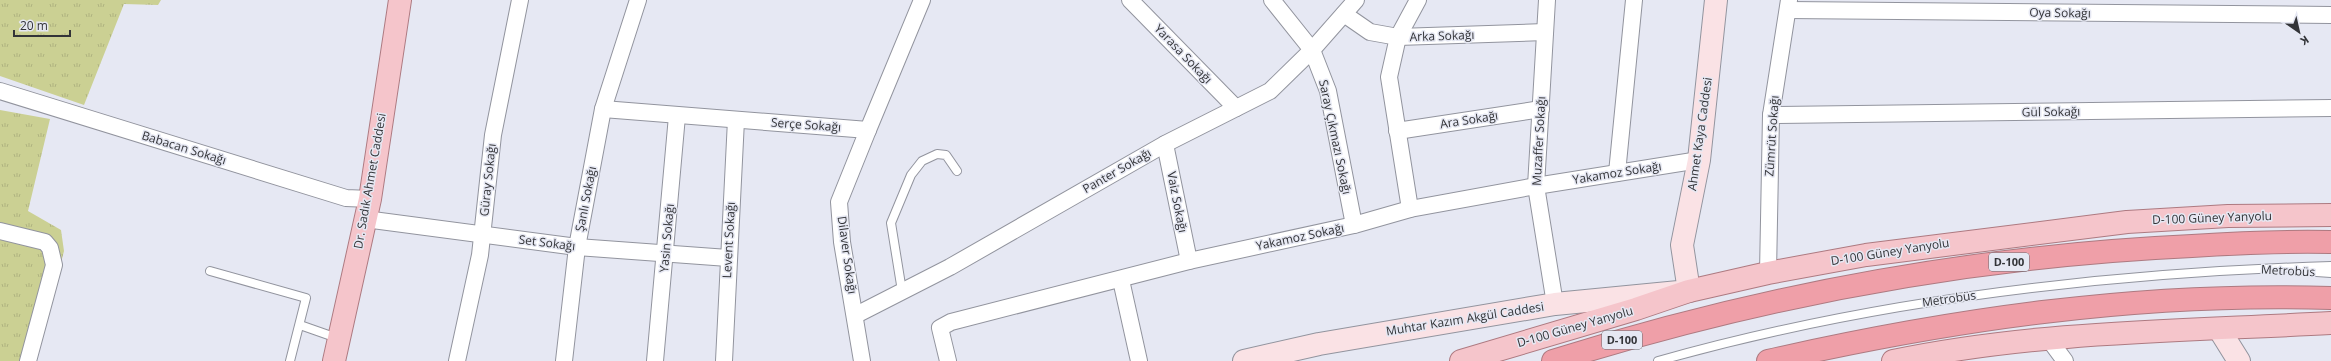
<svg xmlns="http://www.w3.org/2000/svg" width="2331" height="361" viewBox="0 0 2331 361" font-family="'Open Sans',sans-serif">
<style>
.park{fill:url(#park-tufts)}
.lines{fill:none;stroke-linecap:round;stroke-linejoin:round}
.lane-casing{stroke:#92949e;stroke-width:10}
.street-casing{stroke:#92949e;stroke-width:18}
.secondary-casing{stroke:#92949e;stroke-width:24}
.primary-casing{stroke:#ad7a81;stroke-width:24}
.highway-casing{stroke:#ad7a81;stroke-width:24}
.lane{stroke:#fff;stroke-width:8}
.street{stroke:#fff;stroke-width:16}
.secondary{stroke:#fae2e5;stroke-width:22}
.primary{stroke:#f5c5cb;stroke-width:22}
.highway{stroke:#ef9fa8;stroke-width:22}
.labels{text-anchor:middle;stroke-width:3;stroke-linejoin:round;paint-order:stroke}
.shield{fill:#e6e8f3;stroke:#696a70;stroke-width:1}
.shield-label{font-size:11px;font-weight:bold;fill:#333438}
.street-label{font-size:12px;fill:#333438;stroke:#e6e8f3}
</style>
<defs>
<pattern id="park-tufts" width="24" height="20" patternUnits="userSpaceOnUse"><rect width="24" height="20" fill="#cbd093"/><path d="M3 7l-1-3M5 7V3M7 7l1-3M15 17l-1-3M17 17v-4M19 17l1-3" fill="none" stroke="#afb380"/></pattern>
</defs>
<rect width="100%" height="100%" fill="#e6e8f3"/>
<g class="park">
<polygon points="0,0 161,0 158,5 124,4 84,105 0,76"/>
<polygon points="0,110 50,119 28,211 61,230 64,251 36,361 0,361"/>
</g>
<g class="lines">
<defs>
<g id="lane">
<polyline points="210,271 306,298 290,361"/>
<polyline points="2302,271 2331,273"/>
<polyline points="902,291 891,223 911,175 922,161 937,154 946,155 957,171"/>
<polyline points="300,325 337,338"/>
<path d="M 1658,361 C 1877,299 2104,273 2331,266"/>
</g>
<g id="street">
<polyline points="1130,0 1236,108"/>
<polyline points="1272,0 1312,50 1328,91 1354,225"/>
<polyline points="1547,0 1536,186 1555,304"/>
<polyline points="1788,10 2331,15"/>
<polyline points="1344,14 1370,32 1398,37 1545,32"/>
<polyline points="0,91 346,198 370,199"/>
<polyline points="603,109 868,130 922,0"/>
<polyline points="1771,115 2331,108"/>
<polyline points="1397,131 1541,109"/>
<polyline points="1165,144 1189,261"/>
<polyline points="1617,173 1634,0"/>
<polyline points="1410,209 1389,77 1398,37 1418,0"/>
<polyline points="365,219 577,247 728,258"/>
<polyline points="0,231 45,242 50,248 54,265 28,361"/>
<polyline points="1768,273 1771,115 1789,0"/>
<polyline points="1121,280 1139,361"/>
<polyline points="856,315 950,267 1165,144 1270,91 1312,50 1356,0"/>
<polyline points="2048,338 2065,361"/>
<polyline points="457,361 480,255 493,135 520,0"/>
<polyline points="564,361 577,247 603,109 638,0"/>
<polyline points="655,361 677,116"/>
<polyline points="724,361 736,120"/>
<polyline points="862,361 842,242 839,202 868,130"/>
<polyline points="948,361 940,328 951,322 1189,261 1354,225 1410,209 1536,186 1699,160"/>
</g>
<g id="secondary">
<polyline points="2219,329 2239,361"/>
<polyline points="1244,361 1319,344 1555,304 1689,291 1682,245 1699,160 1716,0"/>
</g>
<g id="primary">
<polyline points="334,361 370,199 400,0"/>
<polyline points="1461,361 1636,309 1689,291 1768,273 1866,255 2127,222 2228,216 2331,215"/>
<path d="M 1893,361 C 2036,331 2185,331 2331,323"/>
</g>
<g id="highway">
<path d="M 1553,361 C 1760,296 1975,256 2192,246 C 2238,243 2285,241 2331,242"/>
<path d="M 1768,361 C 1953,319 2141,292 2331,298"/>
</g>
</defs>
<use href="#lane" class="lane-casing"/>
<use href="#street" class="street-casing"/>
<use href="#secondary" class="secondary-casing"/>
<use href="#primary" class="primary-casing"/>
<use href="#highway" class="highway-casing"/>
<use href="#lane" class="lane"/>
<use href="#street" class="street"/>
<use href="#secondary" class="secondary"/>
<use href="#primary" class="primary"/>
<use href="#highway" class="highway"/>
</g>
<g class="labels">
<g class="shield">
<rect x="1989" y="253" width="40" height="18" rx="3"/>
<rect x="1602" y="331" width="40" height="18" rx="3"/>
</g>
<g class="shield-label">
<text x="2009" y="266">D-100</text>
<text x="1622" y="344">D-100</text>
</g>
<g class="street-label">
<text transform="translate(2060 13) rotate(1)" y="4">Oya Sokağı</text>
<text transform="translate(1442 36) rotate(-2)" y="4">Arka Sokağı</text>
<text transform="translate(1183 54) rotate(46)" y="4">Yarasa Sokağı</text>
<text transform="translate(2051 112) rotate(-1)" y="4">Gül Sokağı</text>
<text transform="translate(1469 120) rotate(-9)" y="4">Ara Sokağı</text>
<text transform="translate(806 125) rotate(4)" y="4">Serçe Sokağı</text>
<text transform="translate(1700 134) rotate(-82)" y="4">Ahmet Kaya Caddesi</text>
<text transform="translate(1772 136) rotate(-86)" y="4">Zümrüt Sokağı</text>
<text transform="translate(1335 137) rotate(78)" y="4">Saray Çıkmazı Sokağı</text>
<text transform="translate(1539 141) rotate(-87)" y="4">Muzaffer Sokağı</text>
<text transform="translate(184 148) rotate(17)" y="4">Babacan Sokağı</text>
<text transform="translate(1117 171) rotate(-30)" y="4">Panter Sokağı</text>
<text transform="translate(1617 173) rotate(-9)" y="4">Yakamoz Sokağı</text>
<text transform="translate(488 180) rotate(-84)" y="4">Güray Sokağı</text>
<text transform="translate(370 181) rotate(-80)" y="4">Dr. Sadık Ahmet Caddesi</text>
<text transform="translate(586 199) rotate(-79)" y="4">Şanlı Sokağı</text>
<text transform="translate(1177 202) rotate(79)" y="4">Vaiz Sokağı</text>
<text transform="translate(2212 218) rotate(-2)" y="4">D-100 Güney Yanyolu</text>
<text transform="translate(1300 237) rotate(-12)" y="4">Yakamoz Sokağı</text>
<text transform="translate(667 238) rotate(-85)" y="4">Yasin Sokağı</text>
<text transform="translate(729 240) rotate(-87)" y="4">Levent Sokağı</text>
<text transform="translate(547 243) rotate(7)" y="4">Set Sokağı</text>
<text transform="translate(1890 252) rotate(-9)" y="4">D-100 Güney Yanyolu</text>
<text transform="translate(847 255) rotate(82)" y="4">Dilaver Sokağı</text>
<text transform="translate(2288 271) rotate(3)" y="4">Metrobüs</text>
<text transform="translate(1949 299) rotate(-8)" y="4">Metrobüs</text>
<text transform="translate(1465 319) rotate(-9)" y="4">Muhtar Kazım Akgül Caddesi</text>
<text transform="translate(1575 327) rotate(-16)" y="4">D-100 Güney Yanyolu</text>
</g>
</g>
<g transform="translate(2299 32) rotate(146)" stroke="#e6e8f3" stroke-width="3" paint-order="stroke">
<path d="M0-3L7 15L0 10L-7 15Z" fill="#333438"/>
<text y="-6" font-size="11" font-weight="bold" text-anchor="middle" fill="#333438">K</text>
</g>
<path d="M14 30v6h56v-6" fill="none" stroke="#333438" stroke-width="2"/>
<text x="20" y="30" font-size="12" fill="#333438" stroke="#e6e8f3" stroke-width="3" paint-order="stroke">20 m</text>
</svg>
